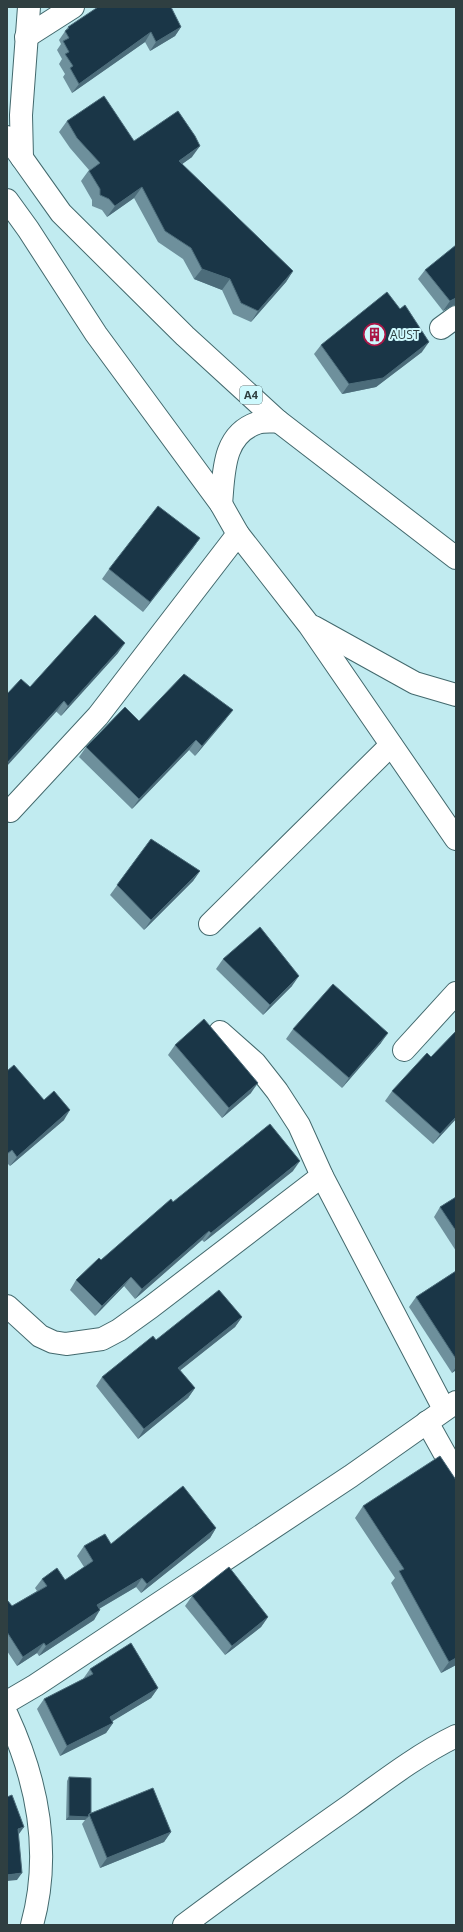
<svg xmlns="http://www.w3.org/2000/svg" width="463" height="1932" viewBox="0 0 463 1932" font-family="'Open Sans',sans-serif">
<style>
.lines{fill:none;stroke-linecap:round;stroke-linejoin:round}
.street-casing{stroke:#43696d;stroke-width:24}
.highway-casing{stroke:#43696d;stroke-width:24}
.street{stroke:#fff;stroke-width:22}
.highway{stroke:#fff;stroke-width:22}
.wall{fill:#6e909c}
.shaded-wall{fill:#4c6c7a}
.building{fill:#1a3647;stroke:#4c6c7a}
.labels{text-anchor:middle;stroke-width:4;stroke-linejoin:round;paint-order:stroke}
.shield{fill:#cef9fd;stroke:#5f7779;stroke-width:1}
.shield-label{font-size:11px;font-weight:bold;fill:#2f3f41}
.poi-label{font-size:12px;fill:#2f3f41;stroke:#cef9fd;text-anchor:start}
</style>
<rect width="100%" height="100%" fill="#c1ebf0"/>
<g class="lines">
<defs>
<g id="street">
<polyline points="26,37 73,7"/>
<polyline points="22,158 21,115 29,7"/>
<polyline points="441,328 456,317"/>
<polyline points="10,811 98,716 238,534"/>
<polyline points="210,924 391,745"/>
<polyline points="220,1032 255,1063 277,1091 299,1125 322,1176 444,1409"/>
<polyline points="404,1050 456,993"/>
<polyline points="7,1306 40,1336 53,1342 66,1344 102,1339 119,1330 151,1307 322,1176"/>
<polyline points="427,1422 456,1474"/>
<polyline points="7,1702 36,1685 351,1476 456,1402"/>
<path d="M 7,1715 C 38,1782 52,1852 32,1925"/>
<path d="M 184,1925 C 239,1884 295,1844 352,1804 C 385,1780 419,1754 456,1736"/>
</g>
<g id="highway">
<polyline points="7,137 61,213 185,336 278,421 456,558"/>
<polyline points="7,200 28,229 96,334 221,504 238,534 309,625 456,839"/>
<path d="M 221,504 C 224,474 222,435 257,423 C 263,421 271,422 278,421"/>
<polyline points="314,627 415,683 456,695"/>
</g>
</defs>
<use href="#street" class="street-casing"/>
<use href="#highway" class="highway-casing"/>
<use href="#street" class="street"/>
<use href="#highway" class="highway"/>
</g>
<g class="wall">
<polygon points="68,27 181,27 175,36 150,51 145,42 72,93 63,77 65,74 59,64 62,59 57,50 61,44 59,40"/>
<polygon points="67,121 134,141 192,157 182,164 293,271 286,282 251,322 233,314 222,290 194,279 183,259 158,242 134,198 107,217 102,210 92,206 92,200 81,181 89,170 70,148 59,132"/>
<polygon points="425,270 454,305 443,311 418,279"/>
<polygon points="321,345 422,352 376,387 342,394 314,354"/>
<polygon points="200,538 193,548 143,612 102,579 109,569"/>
<polygon points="118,653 61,716 30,687"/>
<polygon points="226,719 195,756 189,750 132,809 79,757 86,747 139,721"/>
<polygon points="151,839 200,871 193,881 144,930 110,895"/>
<polygon points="223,959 292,986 263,1015 216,969"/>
<polygon points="293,1029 381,1043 342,1088 286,1039"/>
<polygon points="175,1045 251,1093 222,1118 168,1055"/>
<polygon points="431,1057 456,1119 433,1144 385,1101 392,1091"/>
<polygon points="7,1071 44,1100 64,1120 10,1166 7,1163"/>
<polygon points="293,1171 204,1242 202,1240 135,1299 124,1286 95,1316 70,1290 76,1280 101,1260 173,1202"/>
<polygon points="456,1197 456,1251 434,1217 440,1207"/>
<polygon points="456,1271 456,1370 452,1373 409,1307 416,1297"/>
<polygon points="242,1317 235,1327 180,1370 195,1388 188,1398 138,1439 96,1386 102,1377 156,1340"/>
<polygon points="456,1480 456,1665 441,1673 391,1583 395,1578 355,1518 363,1506"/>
<polygon points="216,1528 210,1538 141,1593 136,1587 99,1609 94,1620 39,1656 37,1653 17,1666 7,1651 7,1602 12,1606 37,1591 35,1588 42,1579 65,1580 84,1567 77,1556 84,1546 111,1544"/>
<polygon points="192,1596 268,1617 261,1627 225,1655 185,1606"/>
<polygon points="90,1669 158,1688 151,1698 112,1721 113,1723 106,1733 60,1756 37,1709 44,1699 83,1679"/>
<polygon points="69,1777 91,1813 171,1832 164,1842 100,1868 82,1824 85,1820 66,1820 67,1781"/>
</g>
<g class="shaded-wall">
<polygon points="181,27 175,36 150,51 156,42"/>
<polygon points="151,32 145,42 72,93 79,84"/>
<polygon points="200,146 192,157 171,172 179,161"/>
<polygon points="142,187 134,198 107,217 115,206"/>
<polygon points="202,269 230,279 222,290 194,279"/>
<polygon points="293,271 286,282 251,322 258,311"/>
<polygon points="456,298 456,305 454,305 443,311 450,301"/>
<polygon points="429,342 422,352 376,387 342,394 349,384"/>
<polygon points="200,538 193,548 143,612 150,602"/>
<polygon points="125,643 118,653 61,716 68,706"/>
<polygon points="64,701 57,711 7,766 7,763"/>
<polygon points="233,710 226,719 195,756 202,746"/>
<polygon points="196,740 189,750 132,809 139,799"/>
<polygon points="200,871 193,881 144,930 151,920"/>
<polygon points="299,976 292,986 263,1015 270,1005"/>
<polygon points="388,1033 381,1043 342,1088 349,1078"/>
<polygon points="258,1083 251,1093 222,1118 229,1108"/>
<polygon points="70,1110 64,1120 10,1166 17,1157"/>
<polygon points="456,1117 456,1119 433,1144 440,1134"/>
<polygon points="300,1161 293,1171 204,1242 211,1233"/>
<polygon points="209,1231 202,1240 135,1299 142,1289"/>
<polygon points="131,1277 124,1286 95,1316 102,1306"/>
<polygon points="242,1317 235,1327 172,1377 178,1368"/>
<polygon points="456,1367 456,1370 452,1373"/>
<polygon points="195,1388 188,1398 138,1439 144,1429"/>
<polygon points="216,1528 210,1538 141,1593 147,1584"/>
<polygon points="142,1578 136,1587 90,1614 97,1605"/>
<polygon points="100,1610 94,1620 39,1656 46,1646"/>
<polygon points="268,1617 261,1627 225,1655 232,1646"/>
<polygon points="44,1643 37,1653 17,1666 23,1657"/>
<polygon points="456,1658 456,1665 441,1673 449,1662"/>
<polygon points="158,1688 151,1698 103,1727 110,1717"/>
<polygon points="113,1723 106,1733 60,1756 67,1746"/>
<polygon points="69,1816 88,1817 85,1820 66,1820"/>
<polygon points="24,1827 19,1834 18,1829"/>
<polygon points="171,1832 164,1842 100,1868 107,1858"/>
<polygon points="22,1873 17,1880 7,1881 7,1875"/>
</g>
<g class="building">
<polygon points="98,7 171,7 181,27 156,42 151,32 79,84 70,68 73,66 65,54 69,52 63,41 69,38 65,31 69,28 68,27"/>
<polygon points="104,96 134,141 178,111 195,136 200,146 179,161 293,271 258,311 241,303 230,279 202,269 191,248 165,231 142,187 115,206 109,199 100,195 100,189 89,171 100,163 77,138 67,121"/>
<polygon points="456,245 456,298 450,301 425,270"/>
<polygon points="387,292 400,309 405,305 429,342 383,378 349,384 321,345"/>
<polygon points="158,506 200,538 150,602 109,569"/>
<polygon points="95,615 125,643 68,706 64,701 7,763 7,694 21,679 30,687"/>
<polygon points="184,674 233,710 202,746 196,740 139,799 86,747 125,707 139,721"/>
<polygon points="151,839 200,871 151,920 117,885"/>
<polygon points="260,927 299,976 270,1005 223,959"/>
<polygon points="333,984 388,1033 349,1078 293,1029"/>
<polygon points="204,1019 258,1083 229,1108 175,1045"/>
<polygon points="456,1031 456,1117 440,1134 392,1091 427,1053 431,1057"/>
<polygon points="14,1065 44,1100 54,1091 70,1110 17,1157 12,1150 7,1154 7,1071"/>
<polygon points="270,1124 300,1161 211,1233 209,1231 142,1289 131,1277 102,1306 76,1280 99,1258 101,1260 171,1199 173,1202"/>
<polygon points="456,1197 456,1231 440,1207"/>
<polygon points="456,1271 456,1359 416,1297"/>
<polygon points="219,1290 242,1317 178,1368 195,1388 144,1429 102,1377 153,1336 156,1340"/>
<polygon points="440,1456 456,1480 456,1658 449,1662 399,1571 404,1569 363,1506"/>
<polygon points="183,1486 216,1528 147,1584 142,1578 97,1605 100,1610 46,1646 44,1643 23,1657 7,1632 7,1602 8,1601 12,1606 47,1586 42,1579 57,1568 65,1580 93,1561 84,1546 105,1534 111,1544"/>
<polygon points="229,1567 268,1617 232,1646 192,1596"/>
<polygon points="131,1643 158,1688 110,1717 113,1723 67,1746 44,1699 93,1674 90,1669"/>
<polygon points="69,1777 91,1778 91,1813 89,1814 88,1817 69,1816"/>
<polygon points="153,1788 171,1832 107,1858 89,1814"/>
<polygon points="12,1795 24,1827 18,1829 22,1873 7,1875 7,1797"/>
</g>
<defs>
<symbol id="building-ring" viewBox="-11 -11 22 22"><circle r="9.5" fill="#cef9fd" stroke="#aa1546" stroke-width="1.5"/><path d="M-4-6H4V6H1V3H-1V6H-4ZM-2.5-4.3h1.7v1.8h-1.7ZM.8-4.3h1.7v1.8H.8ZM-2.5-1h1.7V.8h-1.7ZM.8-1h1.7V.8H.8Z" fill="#aa1546"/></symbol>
</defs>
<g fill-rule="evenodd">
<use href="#building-ring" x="362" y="322" width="25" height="25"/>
</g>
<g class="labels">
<rect class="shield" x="240" y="386" width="22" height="18" rx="3"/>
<g class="shield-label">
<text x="251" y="399">A4</text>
</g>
<g class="poi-label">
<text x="390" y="339">AUST</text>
</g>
</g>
<rect width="463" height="1932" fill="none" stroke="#2f3f41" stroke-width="16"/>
</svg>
